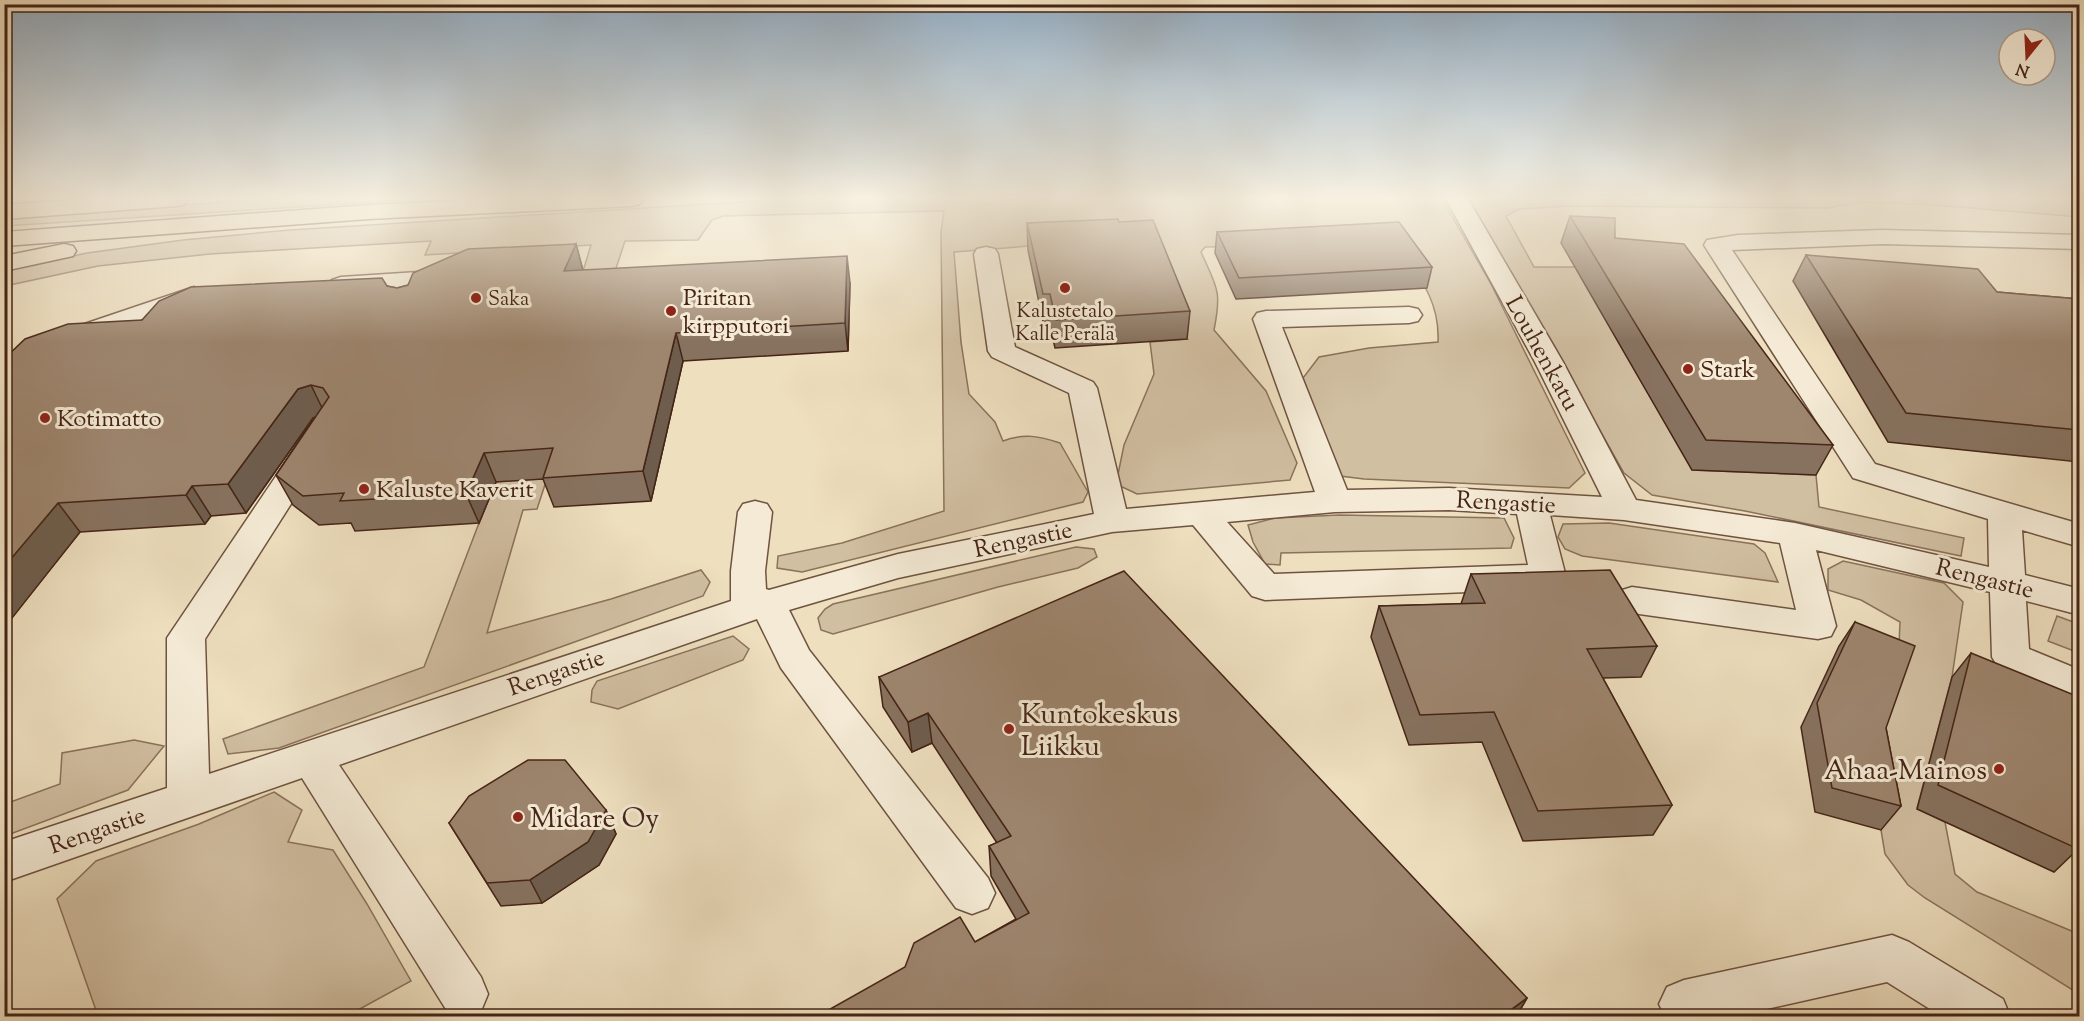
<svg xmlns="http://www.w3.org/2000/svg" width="2084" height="1021" viewBox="0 0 2084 1021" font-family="'Sorts Mill Goudy',serif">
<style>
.green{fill:#d1bfa2;stroke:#8b725c;stroke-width:1.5}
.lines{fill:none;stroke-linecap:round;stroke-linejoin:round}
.minor-casing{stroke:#6f5340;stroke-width:3}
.highway-casing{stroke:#452416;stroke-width:3}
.minor{fill:#f4ead5;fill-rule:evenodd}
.highway{fill:#eedfbf;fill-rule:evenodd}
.wall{fill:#87725f;stroke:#452416;stroke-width:1.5}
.shaded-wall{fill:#6e5d4d;stroke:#452416;stroke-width:1.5}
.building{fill:#9d856e;stroke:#452416;stroke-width:1.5}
.poi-dot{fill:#8f2418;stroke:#f4ead5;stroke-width:2}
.labels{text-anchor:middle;stroke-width:6;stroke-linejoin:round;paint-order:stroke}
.far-poi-label{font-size:20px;fill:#452416;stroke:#f4ead5;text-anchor:start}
.poi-label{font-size:24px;fill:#452416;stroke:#f4ead5;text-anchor:start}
.street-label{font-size:24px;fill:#452416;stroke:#f4ead5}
.near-poi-label{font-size:28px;fill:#452416;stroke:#f4ead5;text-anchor:start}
</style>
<rect width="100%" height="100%" fill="#eedfbf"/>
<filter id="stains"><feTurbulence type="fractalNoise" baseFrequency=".00333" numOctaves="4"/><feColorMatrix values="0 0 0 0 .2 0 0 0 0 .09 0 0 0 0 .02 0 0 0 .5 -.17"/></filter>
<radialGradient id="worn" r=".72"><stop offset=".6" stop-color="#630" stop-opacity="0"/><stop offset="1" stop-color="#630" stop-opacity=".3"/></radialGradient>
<g class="green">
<polygon points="263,199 419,199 5,226 4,218"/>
<path d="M 787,199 L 1442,199 L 1491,284 L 1585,473 L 1569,488 L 1364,479 L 1340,476 L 1303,378 L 1319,357 L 1369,348 L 1438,342 C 1440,299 1418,276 1395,243 L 1205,247 L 1201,252 C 1217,288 1222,290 1214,330 L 1266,391 L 1297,463 L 1290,480 L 1137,494 L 1116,484 L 1124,445 L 1154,374 L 1150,342 L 1187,339 L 1029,246 L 954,252 L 961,342 L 969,394 L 995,422 L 1003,441 C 1024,433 1039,436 1060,443 L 1088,492 L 1083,502 L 802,572 L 777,568 L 778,556 L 842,543 L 944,511 L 941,232 L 944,211 L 723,216 L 712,220 L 698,240 L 625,241 L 537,509 L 523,510 L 487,633 L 611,599 L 701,570 L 710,582 L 703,596 L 279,748 L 228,754 L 223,739 L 424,667 L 479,523 L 583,271 L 591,245 L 425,255 L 431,241 L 210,254 L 98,266 L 5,286 L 4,271 L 87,253 L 183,240 L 290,230 Z"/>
<polygon points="2079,199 2080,217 1935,205 1860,202 1828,208 1571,206 1519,209 1506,216 1534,267 1576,267 1692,470 1816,475 1819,507 1964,538 1961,556 1745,511 1652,495 1624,473 1470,200"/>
<polygon points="1339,515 1504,518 1514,538 1511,548 1281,553 1280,565 1265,564 1253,542 1248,525 1275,518"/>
<polygon points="1609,523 1754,544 1765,553 1778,582 1582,556 1565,549 1558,537 1563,524"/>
<polygon points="1076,547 1094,549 1097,557 1078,568 998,587 833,634 821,630 818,618 825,609 833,604"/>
<polygon points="1843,561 1944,583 1963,602 1952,677 1917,808 1945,822 1955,874 1977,892 2079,934 2079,994 1925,898 1908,885 1885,854 1868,752 1898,670 1900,622 1861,600 1828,590 1828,569"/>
<polygon points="2057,616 2079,624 2079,653 2048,641"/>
<polygon points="733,636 749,649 743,660 618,709 591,702 592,690 597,681"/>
<polygon points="134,740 164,746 128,790 5,836 5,804 60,784 62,753"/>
<polygon points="274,792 302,810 288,842 333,850 367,904 411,981 347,1016 98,1016 57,899 96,861 199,824"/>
</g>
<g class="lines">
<defs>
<g id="minor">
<path d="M 1446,199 L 1468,199 L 1563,362 L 1636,500 L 1795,523 L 1989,567 L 1988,519 L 1853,478 L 1704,245 L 1707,240 L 1738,235 L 1882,230 L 2080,235 L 2080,249 L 1882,244 L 1732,250 L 1875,464 L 2080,524 L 2080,547 L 2022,530 L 2025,575 L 2080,589 L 2080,615 L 2026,601 L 2029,649 L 2080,670 L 2080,702 L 1998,667 L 1992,657 L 1990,592 L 1816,550 L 1836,626 L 1831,636 L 1818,639 L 1632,613 L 1619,609 L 1614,600 L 1619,591 L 1632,587 L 1796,610 L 1780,543 L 1624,520 L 1550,515 L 1566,577 L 1560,586 L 1548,589 L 1265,600 L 1252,596 L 1193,525 L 1112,532 L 898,578 L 789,610 L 809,650 L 988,878 L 995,893 L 988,908 L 972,914 L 956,908 L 781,668 L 757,619 L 339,765 L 481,977 L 488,994 L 481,1011 L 467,1016 L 447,1011 L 302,778 L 4,882 L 4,842 L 167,788 L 167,638 L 297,445 L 308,442 L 319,445 L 324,452 L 205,639 L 209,774 L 731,601 L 731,571 L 738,512 L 743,504 L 755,501 L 767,504 L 772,512 L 765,571 L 766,589 L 769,590 L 898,554 L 1094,514 L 1069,393 L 992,357 L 988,351 L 974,254 L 977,249 L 986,247 L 995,249 L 998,254 L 1015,347 L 1093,382 L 1097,388 L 1126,509 L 1315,492 L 1253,319 L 1257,313 L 1266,311 L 1409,307 L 1418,309 L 1422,315 L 1418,321 L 1409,323 L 1282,327 L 1347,490 L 1449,488 L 1602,497 L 1535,362 ZM 1449,510 L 1517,514 L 1528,565 L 1274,574 L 1227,522 L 1335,512 Z"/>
<polygon points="418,272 427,275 431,280 417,311 408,313 399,311 395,305 402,289 341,293 332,290 328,285 332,280 341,277"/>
<polygon points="194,287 203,290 207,295 203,300 57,352 14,393 4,396 4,371 37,340"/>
<polygon points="1892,935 1909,942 2003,999 2010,1016 1941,1016 1887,982 1735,1016 1665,1016 1659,1004 1667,987 1684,980"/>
</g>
<g id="highway">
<polygon points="84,199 188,199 185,204 177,206 4,219 4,205"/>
<polygon points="491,199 643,199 640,204 632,206 369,219 4,246 4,232 369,205"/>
<polygon points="64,244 73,246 76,251 73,256 4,271 4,256"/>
</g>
</defs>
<use href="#minor" class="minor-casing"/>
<use href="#highway" class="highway-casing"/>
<use href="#minor" class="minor"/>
<use href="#highway" class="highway"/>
</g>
<g class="wall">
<polygon points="1570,216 1615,238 1833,445 1816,475 1692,470 1561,243"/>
<polygon points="1119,222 1190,311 1187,339 1055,348 1049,321 1043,322 1028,250 1027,223"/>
<polygon points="1217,232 1432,267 1427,288 1236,299 1215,253"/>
<polygon points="576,244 583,270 850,283 848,351 683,361 651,501 554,507 543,479 496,482 479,523 355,531 351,523 319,525 293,505 276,475 315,417 313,418 246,513 211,516 205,524 80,532 4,627 4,359 142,320 387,286 397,288"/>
<polygon points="1806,255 1997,292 2079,299 2079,462 1888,442 1793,281"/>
<polygon points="1471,574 1657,646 1641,677 1603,678 1672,805 1653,835 1523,841 1482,742 1409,745 1371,637 1379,606 1461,604"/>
<polygon points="1855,622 1886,728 1901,806 1881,830 1815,812 1801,727 1839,646"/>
<polygon points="1971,653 2078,849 2054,872 1917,809 1952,677"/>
<polygon points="879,677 1527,998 1516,1017 816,1017 975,942 1016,919 991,876 989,846 997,843 932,743 912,752 883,707"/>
<polygon points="606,810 616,834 599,865 542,903 501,906 449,823"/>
</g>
<g class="shaded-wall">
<polygon points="576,244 583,271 564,271"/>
<polygon points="847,256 850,283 848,351 845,323"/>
<polygon points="676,333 683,361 651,501 643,471"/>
<polygon points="311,385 325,414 313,418 246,513 228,484 298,389"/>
<polygon points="484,453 496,482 479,523 466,494"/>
<polygon points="192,486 211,516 205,524 186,495"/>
<polygon points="58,503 80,532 5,627 4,567"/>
<polygon points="928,713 932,743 912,752 908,722"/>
<polygon points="606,810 616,834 599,865 542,903 530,880"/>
<polygon points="1527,998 1516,1017 1501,1017"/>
</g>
<g class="building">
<polygon points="1570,216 1615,218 1615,238 1684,244 1833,445 1706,440"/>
<polygon points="1118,219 1119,222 1153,220 1190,311 1056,320 1050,294 1043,294 1027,223"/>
<polygon points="1399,222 1432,267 1239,278 1217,232"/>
<polygon points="576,244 564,271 847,256 845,323 676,333 643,471 543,478 553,448 484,453 466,494 340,501 344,493 303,496 276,475 329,397 323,388 311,385 298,389 228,484 192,486 186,495 58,503 4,567 4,359 25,339 68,324 142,320 159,301 191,287 382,278 387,286 397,288 408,285 413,273 468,249"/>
<polygon points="1806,255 1978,269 1997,292 2079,299 2079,430 1906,413"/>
<polygon points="1610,570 1657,646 1587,649 1672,805 1538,811 1494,712 1420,715 1379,606 1485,603 1471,574"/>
<polygon points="1124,571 1527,998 1501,1017 816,1017 905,967 914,943 960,917 975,942 1029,913 989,846 1011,836 928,713 908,722 879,677"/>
<polygon points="1855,622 1915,646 1886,728 1901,806 1832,788 1817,703"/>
<polygon points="1971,653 2079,697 2079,840 2078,849 1938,785"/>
<polygon points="528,760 565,760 606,810 588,842 530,880 487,883 449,823 469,796"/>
</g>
<linearGradient id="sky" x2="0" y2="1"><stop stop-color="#93acc1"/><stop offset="0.58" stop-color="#f7f1e2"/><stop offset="1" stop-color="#f7f1e2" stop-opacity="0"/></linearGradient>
<rect width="2084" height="342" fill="url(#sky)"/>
<g class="poi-dot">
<circle cx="1065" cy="288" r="6"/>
<circle cx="476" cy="298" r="6"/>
<circle cx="671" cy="311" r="6"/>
<circle cx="1688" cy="369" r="6"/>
<circle cx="45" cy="418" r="6"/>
<circle cx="364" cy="489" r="6"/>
<circle cx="1009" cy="729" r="6"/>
<circle cx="1999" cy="769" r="6"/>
<circle cx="518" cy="817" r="6"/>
</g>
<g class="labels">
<g class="far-poi-label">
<text x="488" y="305">Saka</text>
<text x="1065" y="317" text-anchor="middle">Kalustetalo<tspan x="1065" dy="23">Kalle Perälä</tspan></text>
</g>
<g class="poi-label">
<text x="683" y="305">Piritan<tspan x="683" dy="28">kirpputori</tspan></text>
<text x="1700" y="377">Stark</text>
<text x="57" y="426">Kotimatto</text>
<text x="376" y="497">Kaluste Kaverit</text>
</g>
<g class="street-label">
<text transform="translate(1543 353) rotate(61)" y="8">Louhenkatu</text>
<text transform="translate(1506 502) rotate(3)" y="8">Rengastie</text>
<text transform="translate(1023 539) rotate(-12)" y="8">Rengastie</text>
<text transform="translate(1985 578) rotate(14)" y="8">Rengastie</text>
<text transform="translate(556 672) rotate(-19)" y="8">Rengastie</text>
<text transform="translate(97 830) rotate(-19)" y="8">Rengastie</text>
</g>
<g class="near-poi-label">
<text x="1021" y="723">Kuntokeskus<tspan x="1021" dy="32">Liikku</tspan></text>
<text x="1987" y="779" text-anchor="end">Ahaa-Mainos</text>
<text x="530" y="827">Midare Oy</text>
</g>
</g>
<rect width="2084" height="1021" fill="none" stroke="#eedfbf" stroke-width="24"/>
<rect x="6" y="6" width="2072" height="1009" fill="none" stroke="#452416" stroke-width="3"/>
<rect x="12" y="12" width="2060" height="997" fill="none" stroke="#452416" stroke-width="1.5"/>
<g transform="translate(2027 57) rotate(198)"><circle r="28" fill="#f4ead5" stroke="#ae9b89" stroke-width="1.5"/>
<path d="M0-4.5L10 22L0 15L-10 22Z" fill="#8f2418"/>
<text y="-9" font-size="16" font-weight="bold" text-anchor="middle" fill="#452416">N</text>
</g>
<rect width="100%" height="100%" filter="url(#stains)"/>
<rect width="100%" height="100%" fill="url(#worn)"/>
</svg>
